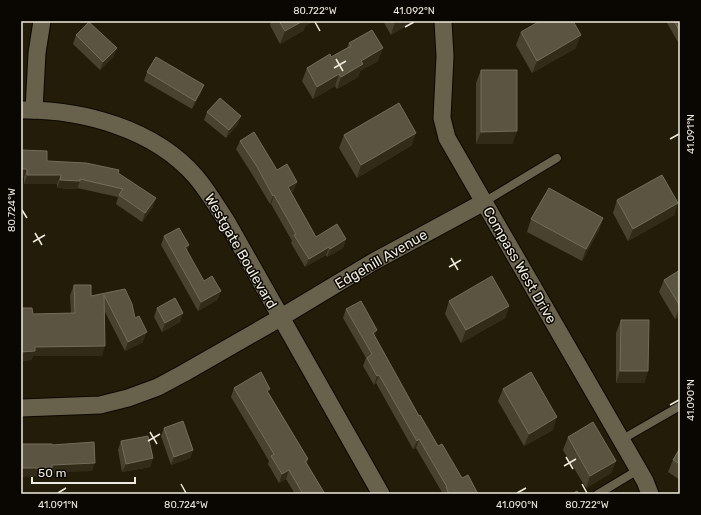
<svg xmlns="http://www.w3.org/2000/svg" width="701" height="515" viewBox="0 0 701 515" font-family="Rubik,sans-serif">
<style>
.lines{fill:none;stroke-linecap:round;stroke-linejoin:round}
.service-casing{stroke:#0c0700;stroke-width:10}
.minor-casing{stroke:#0c0700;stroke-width:19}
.service{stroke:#68614b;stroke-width:8}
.minor{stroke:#68614b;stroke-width:17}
.wall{fill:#49422e}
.shaded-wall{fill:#322b17}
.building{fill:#5a5441;stroke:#726c5a}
.ticks{fill:none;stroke:#efebdf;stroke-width:1.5}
.labels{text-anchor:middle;stroke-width:3;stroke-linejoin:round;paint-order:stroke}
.street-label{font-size:14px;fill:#efebdf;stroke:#0a0702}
.neatline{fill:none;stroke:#efebdf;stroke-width:1.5}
.ticks-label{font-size:10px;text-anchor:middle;fill:#efebdf}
</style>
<rect width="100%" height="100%" fill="#231c08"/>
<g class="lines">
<defs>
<g id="service">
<polyline points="484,202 557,158"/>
<polyline points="621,440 680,406"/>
<polyline points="598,494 638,470"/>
</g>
<g id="minor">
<polyline points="443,21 445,56 442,118 447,138 645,481 650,494"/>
<path d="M 21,110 C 82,109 155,129 196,177 C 208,191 217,207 227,222 L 381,494"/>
<polyline points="34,110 37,53 42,21"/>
<polyline points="21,408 100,405 128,398 158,387 184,373 280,318 373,262 484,202"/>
</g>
</defs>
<use href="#service" class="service-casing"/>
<use href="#minor" class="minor-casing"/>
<use href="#service" class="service"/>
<use href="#minor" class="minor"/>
</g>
<g class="wall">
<polygon points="271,21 314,21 305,26 303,31 280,44 270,25"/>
<polygon points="383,21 408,21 406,26 391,35"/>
<polygon points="667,21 680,21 680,40 678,42 667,23"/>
<polygon points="521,32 576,48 532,73 516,45"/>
<polygon points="76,35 114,56 100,70 73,44"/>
<polygon points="349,43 378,61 360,71 358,77 337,89 335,86 313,99 302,81 307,68 331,57 347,48"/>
<polygon points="481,70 517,131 512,144 476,144 476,83"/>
<polygon points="147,72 201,93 192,109 144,81"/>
<polygon points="207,112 238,124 226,138 204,120"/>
<polygon points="344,135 412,145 357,178 339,148"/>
<polygon points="240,141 277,170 294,191 291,192 316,237 346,239 343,248 327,257 326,255 305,267 291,243 292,241 271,204 270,204 252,174 236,149"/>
<polygon points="21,150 47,161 118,173 153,207 142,222 116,204 118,197 77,188 77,189 57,188 57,184 24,184 24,177 21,177"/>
<polygon points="617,200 678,203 674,215 628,241 613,213"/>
<polygon points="603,218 599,230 582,261 527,232 531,219"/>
<polygon points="164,236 189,245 187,251 204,281 221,291 217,300 198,311 161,245"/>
<polygon points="680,270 680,316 675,319 659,292 664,280"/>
<polygon points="74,285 91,296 125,289 143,342 125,351 105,312 102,356 33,356 31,360 21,361 21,308 33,314 71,313 70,295"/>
<polygon points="449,301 509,306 505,318 461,343 445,314"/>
<polygon points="157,308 183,313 180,322 162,332 154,317"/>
<polygon points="346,309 375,336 419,416 438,446 462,478 478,494 443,494 416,448 413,449 376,383 374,385 363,366 366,358 343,318"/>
<polygon points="621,320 648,371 644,383 616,383 616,333"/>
<polygon points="234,388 269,393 308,459 307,463 325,494 295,494 286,479 279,483 268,464 269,461 231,397"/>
<polygon points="503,389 553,430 524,446 498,401"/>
<polygon points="164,428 193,450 190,458 171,465 161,436"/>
<polygon points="568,437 616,461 611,473 586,488 563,450"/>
<polygon points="121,441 153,458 150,467 122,472 118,450"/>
<polygon points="680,448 680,480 668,472 673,460"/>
</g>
<g class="shaded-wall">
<polygon points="303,21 314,21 305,26 303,31 280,44 285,31"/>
<polygon points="398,21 408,21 406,26 391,35 395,22"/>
<polygon points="581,35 576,48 532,73 537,61"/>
<polygon points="680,35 680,40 678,42"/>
<polygon points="117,48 114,56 100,70 103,62"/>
<polygon points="383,48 378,61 360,71 358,77 337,89 341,77 361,61"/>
<polygon points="339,74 335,86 313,99 317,87"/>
<polygon points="204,85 201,93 192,109 195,101"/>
<polygon points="241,116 238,124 226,138 229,130"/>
<polygon points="517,131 512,144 476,144 481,132"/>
<polygon points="416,133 412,145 357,178 361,165"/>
<polygon points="21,169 27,169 24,177 21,177"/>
<polygon points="27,175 61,175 57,184 24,184"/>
<polygon points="60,180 80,181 77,189 57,188"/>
<polygon points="297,182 294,191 285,196 288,187"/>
<polygon points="274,195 271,204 270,204 273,196"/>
<polygon points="156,198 153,207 142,222 145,213"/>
<polygon points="678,203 674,215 628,241 633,229"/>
<polygon points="603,218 599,230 582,261 586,249"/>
<polygon points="346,239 343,248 327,257 330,249"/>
<polygon points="189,245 186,254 185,247"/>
<polygon points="329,247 326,255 305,267 309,259"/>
<polygon points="221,291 217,300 198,311 201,302"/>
<polygon points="509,306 505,318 461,343 466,330"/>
<polygon points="680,306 680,316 675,319"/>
<polygon points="183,313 180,322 162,332 165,323"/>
<polygon points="377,330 374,339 373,333"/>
<polygon points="147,332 143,342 125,351 128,342"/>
<polygon points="105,346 102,356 33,356 31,360 21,361 21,352 35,347"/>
<polygon points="620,371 648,371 644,383 616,383"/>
<polygon points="379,375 376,383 374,385 377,376"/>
<polygon points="557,417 553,430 524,446 529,434"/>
<polygon points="419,439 416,448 413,449 417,441"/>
<polygon points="193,450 190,458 171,465 174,457"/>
<polygon points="153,458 150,467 122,472 126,464"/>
<polygon points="616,461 611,473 586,488 590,476"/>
<polygon points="95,463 92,471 50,473 49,476 21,477 21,468 52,465"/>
<polygon points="289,470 286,479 279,483 282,474"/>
</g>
<g class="building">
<polygon points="279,21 303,21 285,31"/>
<polygon points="540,21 573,21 581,35 537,61 521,32"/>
<polygon points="674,21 680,21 680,32"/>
<polygon points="89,22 117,48 103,62 76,35"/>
<polygon points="372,30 383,48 361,61 363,64 341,77 339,74 317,87 307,68 330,54 331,57 351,46 349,43"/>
<polygon points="156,57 204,85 195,101 147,72"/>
<polygon points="481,70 517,70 517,131 481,132"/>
<polygon points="220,98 241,116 229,130 207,112"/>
<polygon points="399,103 416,133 361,165 344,135"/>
<polygon points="254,132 277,170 287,164 297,182 288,187 316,237 337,224 346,239 330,249 329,247 309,259 294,235 296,234 274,195 273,196 256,165 240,141"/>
<polygon points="21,150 47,151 47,161 86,163 119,170 118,173 156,198 145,213 119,195 123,189 80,179 80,181 60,180 61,175 27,175 27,169 21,169"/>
<polygon points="662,175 678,203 633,229 617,200"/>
<polygon points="549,188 603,218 586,249 531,219"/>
<polygon points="179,228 189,245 185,247 204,281 212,276 221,291 201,302 164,236"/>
<polygon points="680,270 680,306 664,280"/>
<polygon points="492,276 509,306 466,330 449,301"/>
<polygon points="74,285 91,285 91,296 125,289 132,304 135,318 139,316 147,332 128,342 104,295 105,346 35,347 35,351 21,352 21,308 32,308 33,314 75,313"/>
<polygon points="175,298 183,313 165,323 157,308"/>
<polygon points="361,301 377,330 373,333 419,416 420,415 438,446 442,444 462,478 468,475 478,494 449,494 446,487 447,487 419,439 417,441 379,375 377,376 367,358 372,354 346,309"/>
<polygon points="621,320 649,320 648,371 620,371"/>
<polygon points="261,372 270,389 267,391 308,459 305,461 325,494 303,494 289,470 282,474 271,456 274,454 234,388"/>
<polygon points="531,372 557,417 529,434 503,389"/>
<polygon points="183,421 193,450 174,457 164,428"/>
<polygon points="593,422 616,461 590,476 568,437"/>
<polygon points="148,436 153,458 126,464 121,441"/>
<polygon points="94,442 95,463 52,465 52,468 21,468 21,444 52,444 52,445"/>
<polygon points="680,448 680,464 673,460"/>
<polygon points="577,491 579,494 572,494"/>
</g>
<path class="ticks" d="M 315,22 L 320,31M 405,27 L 414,22M 336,59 L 343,71M 334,68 L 346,61M 670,139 L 679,134M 22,210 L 27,218M 35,233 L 42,245M 33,242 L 45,235M 451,258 L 458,270M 449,267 L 461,260M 670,405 L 679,400M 150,432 L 157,444M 148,441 L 160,434M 566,457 L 573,469M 564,466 L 576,459M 181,484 L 186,493M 582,484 L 587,493M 58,493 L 66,488M 517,493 L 526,488"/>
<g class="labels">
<g class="street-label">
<text transform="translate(241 251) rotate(60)" y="5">Westgate Boulevard</text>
<text transform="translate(381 259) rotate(-30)" y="5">Edgehill Avenue</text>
<text transform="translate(520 265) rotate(60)" y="5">Compass West Drive</text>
</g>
</g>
<rect width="701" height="515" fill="none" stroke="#0a0702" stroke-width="44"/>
<path d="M32 477v6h103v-6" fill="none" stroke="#efebdf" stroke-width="2"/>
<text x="38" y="477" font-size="12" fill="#efebdf" stroke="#0a0702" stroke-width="3" paint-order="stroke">50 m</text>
<rect x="22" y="22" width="657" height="471" class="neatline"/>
<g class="ticks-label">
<text x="315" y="14">80.722°W</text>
<text x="414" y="14">41.092°N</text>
<text transform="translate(690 134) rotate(-90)" y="4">41.091°N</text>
<text transform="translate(11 210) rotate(-90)" y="4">80.724°W</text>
<text transform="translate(690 400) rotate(-90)" y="4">41.090°N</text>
<text x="58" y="508">41.091°N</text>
<text x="186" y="508">80.724°W</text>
<text x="517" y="508">41.090°N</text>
<text x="587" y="508">80.722°W</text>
</g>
</svg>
